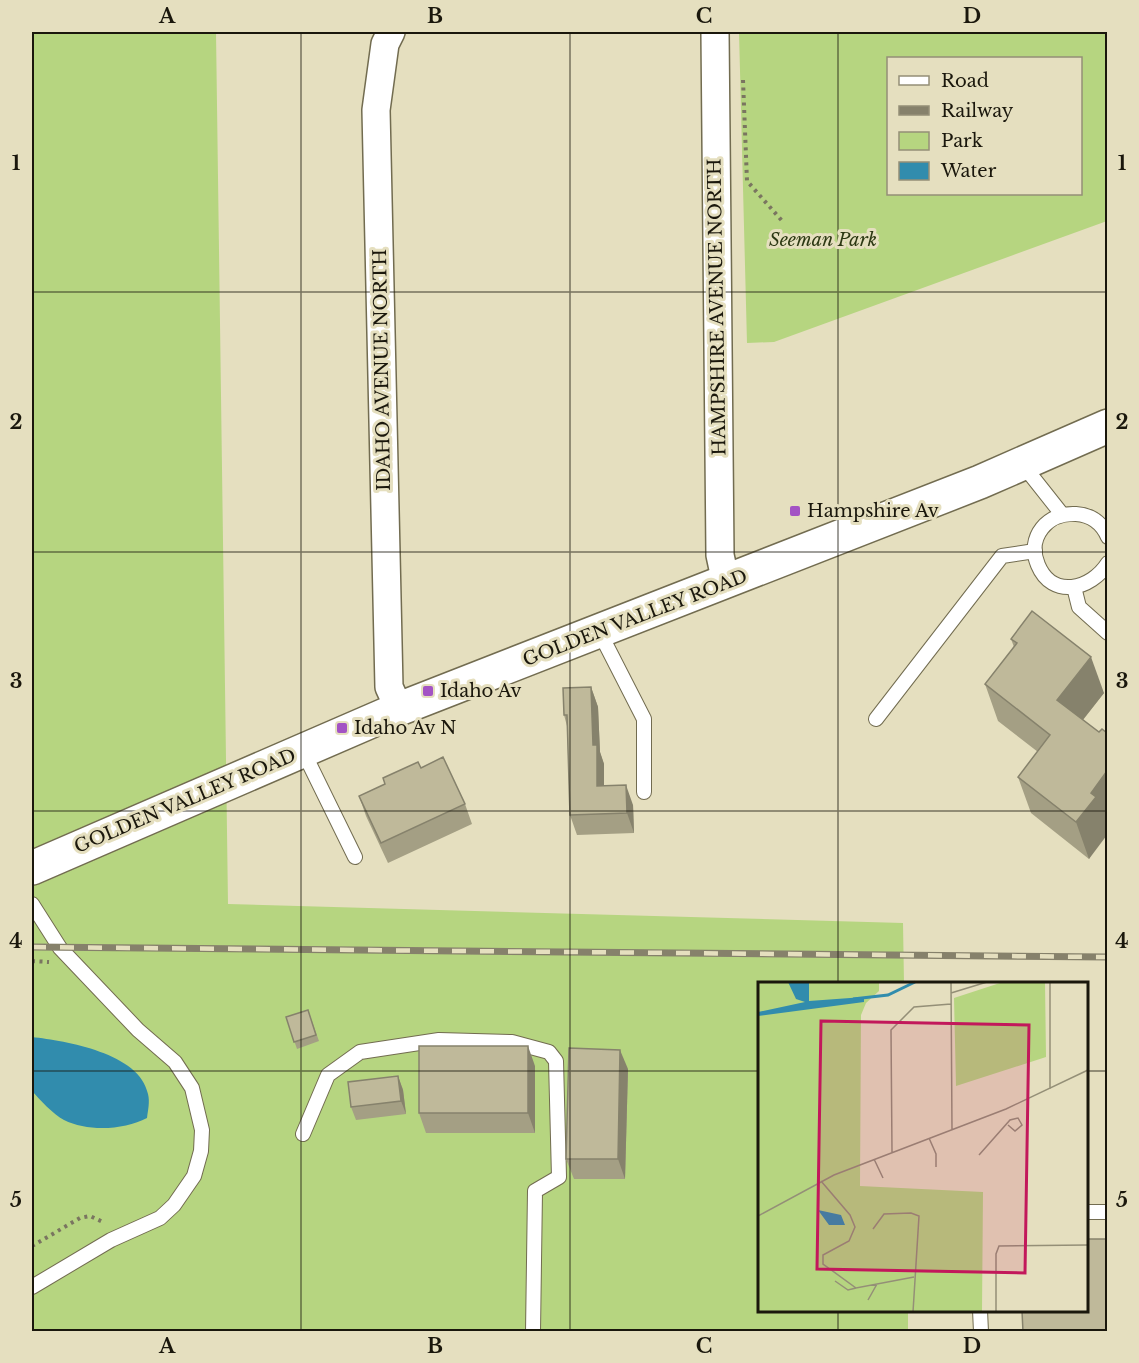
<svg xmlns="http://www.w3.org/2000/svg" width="1139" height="1363" viewBox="0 0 1139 1363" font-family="'Libre Baskerville',serif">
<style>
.green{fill:#b6d580;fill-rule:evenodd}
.water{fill:#318cad}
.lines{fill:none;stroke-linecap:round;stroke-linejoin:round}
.service-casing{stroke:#726c50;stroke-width:16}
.minor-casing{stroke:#726c50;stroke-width:30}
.tertiary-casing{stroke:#726c50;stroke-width:36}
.path{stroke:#7a7560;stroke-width:4;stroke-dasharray:3 4.5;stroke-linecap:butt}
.service{stroke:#fff;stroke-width:14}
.minor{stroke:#fff;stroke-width:27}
.tertiary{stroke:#fff;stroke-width:33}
.rail-casing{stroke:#86816b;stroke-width:7}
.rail{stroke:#e5dfbf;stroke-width:4.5;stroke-dasharray:14;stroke-linecap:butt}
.wall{fill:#a49f84}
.shaded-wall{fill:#86826c}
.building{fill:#bfb99a;stroke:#86826c;stroke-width:1.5}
.grid{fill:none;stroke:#1a170c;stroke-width:1.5;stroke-opacity:0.55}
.poi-dot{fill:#a353c4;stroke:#e5dfbf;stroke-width:2}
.labels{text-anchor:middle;stroke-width:6;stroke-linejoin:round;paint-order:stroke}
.park-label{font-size:18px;font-style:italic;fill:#2c3813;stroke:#e5dfbf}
.street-label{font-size:18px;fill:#1a170c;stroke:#e5dfbf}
.poi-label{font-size:18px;fill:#1a170c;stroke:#e5dfbf;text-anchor:start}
.inset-river{fill:none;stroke:#318cad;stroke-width:3}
.inset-road{fill:none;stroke:#948f77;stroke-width:1.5}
.view{fill:#c2185b;fill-opacity:0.15;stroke:#c2185b;stroke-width:3}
.inset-edge{fill:none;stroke:#1a170c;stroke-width:3}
.neatline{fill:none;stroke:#1a170c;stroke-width:2}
.grid-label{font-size:20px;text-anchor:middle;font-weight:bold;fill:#1a170c}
</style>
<rect width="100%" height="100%" fill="#e5dfbf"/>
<g class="green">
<polygon points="32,32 216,32 228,904 903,923 904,983 760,984 760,1310 908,1311 908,1331 32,1331"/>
<path d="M 739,32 L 1107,32 L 1107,221 L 774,342 L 747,343 ZM 888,58 L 1080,58 L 1080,194 L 888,194 Z"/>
</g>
<path class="water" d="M 32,1037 C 66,1041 140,1053 148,1094 C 150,1102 148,1110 147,1118 C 124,1130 88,1132 64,1120 C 53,1114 40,1100 32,1091 Z"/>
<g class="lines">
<defs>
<g id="service">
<polyline points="1023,465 1061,513"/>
<path d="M 1108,537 C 1102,523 1091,515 1076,514 C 1048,512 1026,537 1038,565 C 1052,599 1091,590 1108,563"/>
<polyline points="1074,587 1079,607 1108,633"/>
<polyline points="600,633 644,719 644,792"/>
<polyline points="876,719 1002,556 1035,551"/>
<polyline points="303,751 355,857"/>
<polyline points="32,904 60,948 138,1030 175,1062 192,1088 202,1130 201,1151 194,1176 174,1205 160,1218 111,1240 32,1287"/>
<polyline points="303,1134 328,1075 360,1052 439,1040 512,1042 549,1052 556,1061 559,1177 535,1191 533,1332"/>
<polyline points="1086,1212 1108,1212"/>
<polyline points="980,1310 981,1332"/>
</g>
<g id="minor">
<polyline points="391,32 385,44 376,110 389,687 399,709"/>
<polyline points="715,32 720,555 726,583"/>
</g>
<polyline id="tertiary" points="32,868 399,709 980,482 1108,426"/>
</defs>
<use href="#service" class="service-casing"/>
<use href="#minor" class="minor-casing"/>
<use href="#tertiary" class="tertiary-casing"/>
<g class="path">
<polyline points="743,80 747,181 784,223"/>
<polyline points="32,961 49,962"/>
<polyline points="32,1246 80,1218 90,1216 105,1223"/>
</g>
<use href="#service" class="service"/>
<use href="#minor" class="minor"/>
<use href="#tertiary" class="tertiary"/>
<defs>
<polyline id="rail" points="32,947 1108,957"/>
</defs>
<use href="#rail" class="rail-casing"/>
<use href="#rail" class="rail"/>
</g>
<g class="wall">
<polygon points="1011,639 1104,693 1083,720 1106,826 1089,859 1031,813 1018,777 1038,752 998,721 985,684 1014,647"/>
<polygon points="591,687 598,707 600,752 604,764 604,786 633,805 634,833 577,835 570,815 567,726 564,715"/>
<polygon points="421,768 465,804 472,824 388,863 366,816 359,796 385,784 383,778"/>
<polygon points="308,1010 319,1041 297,1049 286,1017"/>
<polygon points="535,1066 535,1133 426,1133 419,1113"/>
<polygon points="628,1069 625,1179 574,1179 566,1159"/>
<polygon points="398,1076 403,1090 406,1114 356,1120 351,1107"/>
</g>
<g class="shaded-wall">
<polygon points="1091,657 1104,693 1070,736 1057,700"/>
<polygon points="591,687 598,707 600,752 604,764 604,806 597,786 593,745"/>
<polygon points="1107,771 1107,824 1106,826 1107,835 1089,859 1076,822 1091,793"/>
<polygon points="626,785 633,805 634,833 627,813"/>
<polygon points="528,1046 535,1066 535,1133 528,1113"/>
<polygon points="620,1050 628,1069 625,1179 618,1159"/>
<polygon points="398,1076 403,1090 406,1114 401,1101"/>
</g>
<g class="building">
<polygon points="1032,611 1091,657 1057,700 1099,732 1102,729 1107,733 1107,771 1091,793 1096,797 1076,822 1018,777 1050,735 985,684 1017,643 1011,639"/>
<polygon points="591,687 593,745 597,745 597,786 626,785 627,813 570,815 567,715 564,715 563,688"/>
<polygon points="443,757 465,804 381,843 359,796 385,784 383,778 418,762 421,768"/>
<polygon points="308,1010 316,1035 294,1042 286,1017"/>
<rect x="419" y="1046" width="109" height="67"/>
<polygon points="569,1048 620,1050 618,1159 566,1159"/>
<polygon points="398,1076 401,1101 351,1107 348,1082"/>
<polygon points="1086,1239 1107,1239 1107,1332 1023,1332 1022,1311 1086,1311"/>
</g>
<path class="grid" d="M 301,32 L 301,1332M 570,32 L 570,1332M 838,32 L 838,984M 32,292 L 1108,292M 32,552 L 1108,552M 32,811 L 1108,811M 32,1071 L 760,1071M 1086,1071 L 1108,1071M 838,1310 L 838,1332"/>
<g class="poi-dot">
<rect x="789" y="505" width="12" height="12" rx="3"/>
<rect x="422" y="685" width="12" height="12" rx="3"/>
<rect x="336" y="722" width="12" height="12" rx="3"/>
</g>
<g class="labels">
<g class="park-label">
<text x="823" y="246">Seeman Park</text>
</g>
<g class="street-label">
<text transform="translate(717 307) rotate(-91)" y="6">HAMPSHIRE AVENUE NORTH</text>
<text transform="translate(382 370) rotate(-91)" y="6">IDAHO AVENUE NORTH</text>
<text transform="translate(635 618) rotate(-21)" y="6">GOLDEN VALLEY ROAD</text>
<text transform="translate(185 801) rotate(-23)" y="6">GOLDEN VALLEY ROAD</text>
</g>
<g class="poi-label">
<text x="807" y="517">Hampshire Av</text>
<text x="440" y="697">Idaho Av</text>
<text x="354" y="734">Idaho Av N</text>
</g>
</g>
<g transform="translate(758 982)">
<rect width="330" height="330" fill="#e5dfbf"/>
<path d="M 0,0 L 121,0 L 121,9 L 108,21 L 103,33 L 102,204 L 225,210 L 224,330 L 0,330 ZM 245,0 L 287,0 L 288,75 L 198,104 L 196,16 Z" fill="#b6d580"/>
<path d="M 30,0 L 51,0 L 51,19 L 106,15 L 106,20 L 0,34 L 0,30 L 47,20 L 38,17 ZM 60,228 L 83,233 L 87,243 L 71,243 Z" fill="#318cad"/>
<path class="inset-river" d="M 95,17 L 130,13 L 157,0"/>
<path class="inset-road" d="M 193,0 L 194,148M 292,0 L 292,107M 193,11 L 229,0M 171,156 L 178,172 L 178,185M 134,170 L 133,48 L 156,25 L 193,22M 221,173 L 252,138 L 260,136 L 264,143 L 257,149 L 250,143M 116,177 L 125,196M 63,199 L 92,233 L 97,245 L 91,259 L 65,273 L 65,282 L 98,306 L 156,295M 0,234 L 76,193 L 248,127 L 330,88M 115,247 L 126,232 L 153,231 L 161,234 L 155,330M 77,299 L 90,308 L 98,306M 110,318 L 119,302M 238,330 L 238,272 L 241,264 L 330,263"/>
<path class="view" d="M 63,39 L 271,43 L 267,291 L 59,287 Z"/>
<rect width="330" height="330" class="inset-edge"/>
</g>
<rect width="1139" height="1363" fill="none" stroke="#e5dfbf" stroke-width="66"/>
<rect x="887" y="57" width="195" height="138" fill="#e5dfbf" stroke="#948f77" stroke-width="1.5"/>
<rect x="899" y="76" width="30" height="9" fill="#ffffff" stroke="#948f77" stroke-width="1.5"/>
<text x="941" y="87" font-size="18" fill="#1a170c">Road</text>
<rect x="899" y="106" width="30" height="9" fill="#86816b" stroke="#948f77" stroke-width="1.5"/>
<text x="941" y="117" font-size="18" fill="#1a170c">Railway</text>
<rect x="899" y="132" width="30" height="18" fill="#b6d580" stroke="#948f77" stroke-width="1.5"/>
<text x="941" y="147" font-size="18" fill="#1a170c">Park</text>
<rect x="899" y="162" width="30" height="18" fill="#318cad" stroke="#948f77" stroke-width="1.5"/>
<text x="941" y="177" font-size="18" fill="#1a170c">Water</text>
<rect x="33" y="33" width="1073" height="1297" class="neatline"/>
<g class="grid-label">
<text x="167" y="23">A</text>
<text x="435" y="23">B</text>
<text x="704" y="23">C</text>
<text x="972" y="23">D</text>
<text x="16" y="170">1</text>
<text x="1122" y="170">1</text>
<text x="16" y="429">2</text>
<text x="1122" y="429">2</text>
<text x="16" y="688">3</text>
<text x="1122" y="688">3</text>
<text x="16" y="948">4</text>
<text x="1122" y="948">4</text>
<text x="16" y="1207">5</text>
<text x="1122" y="1207">5</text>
<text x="167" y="1353">A</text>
<text x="435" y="1353">B</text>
<text x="704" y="1353">C</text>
<text x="972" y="1353">D</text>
</g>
</svg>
